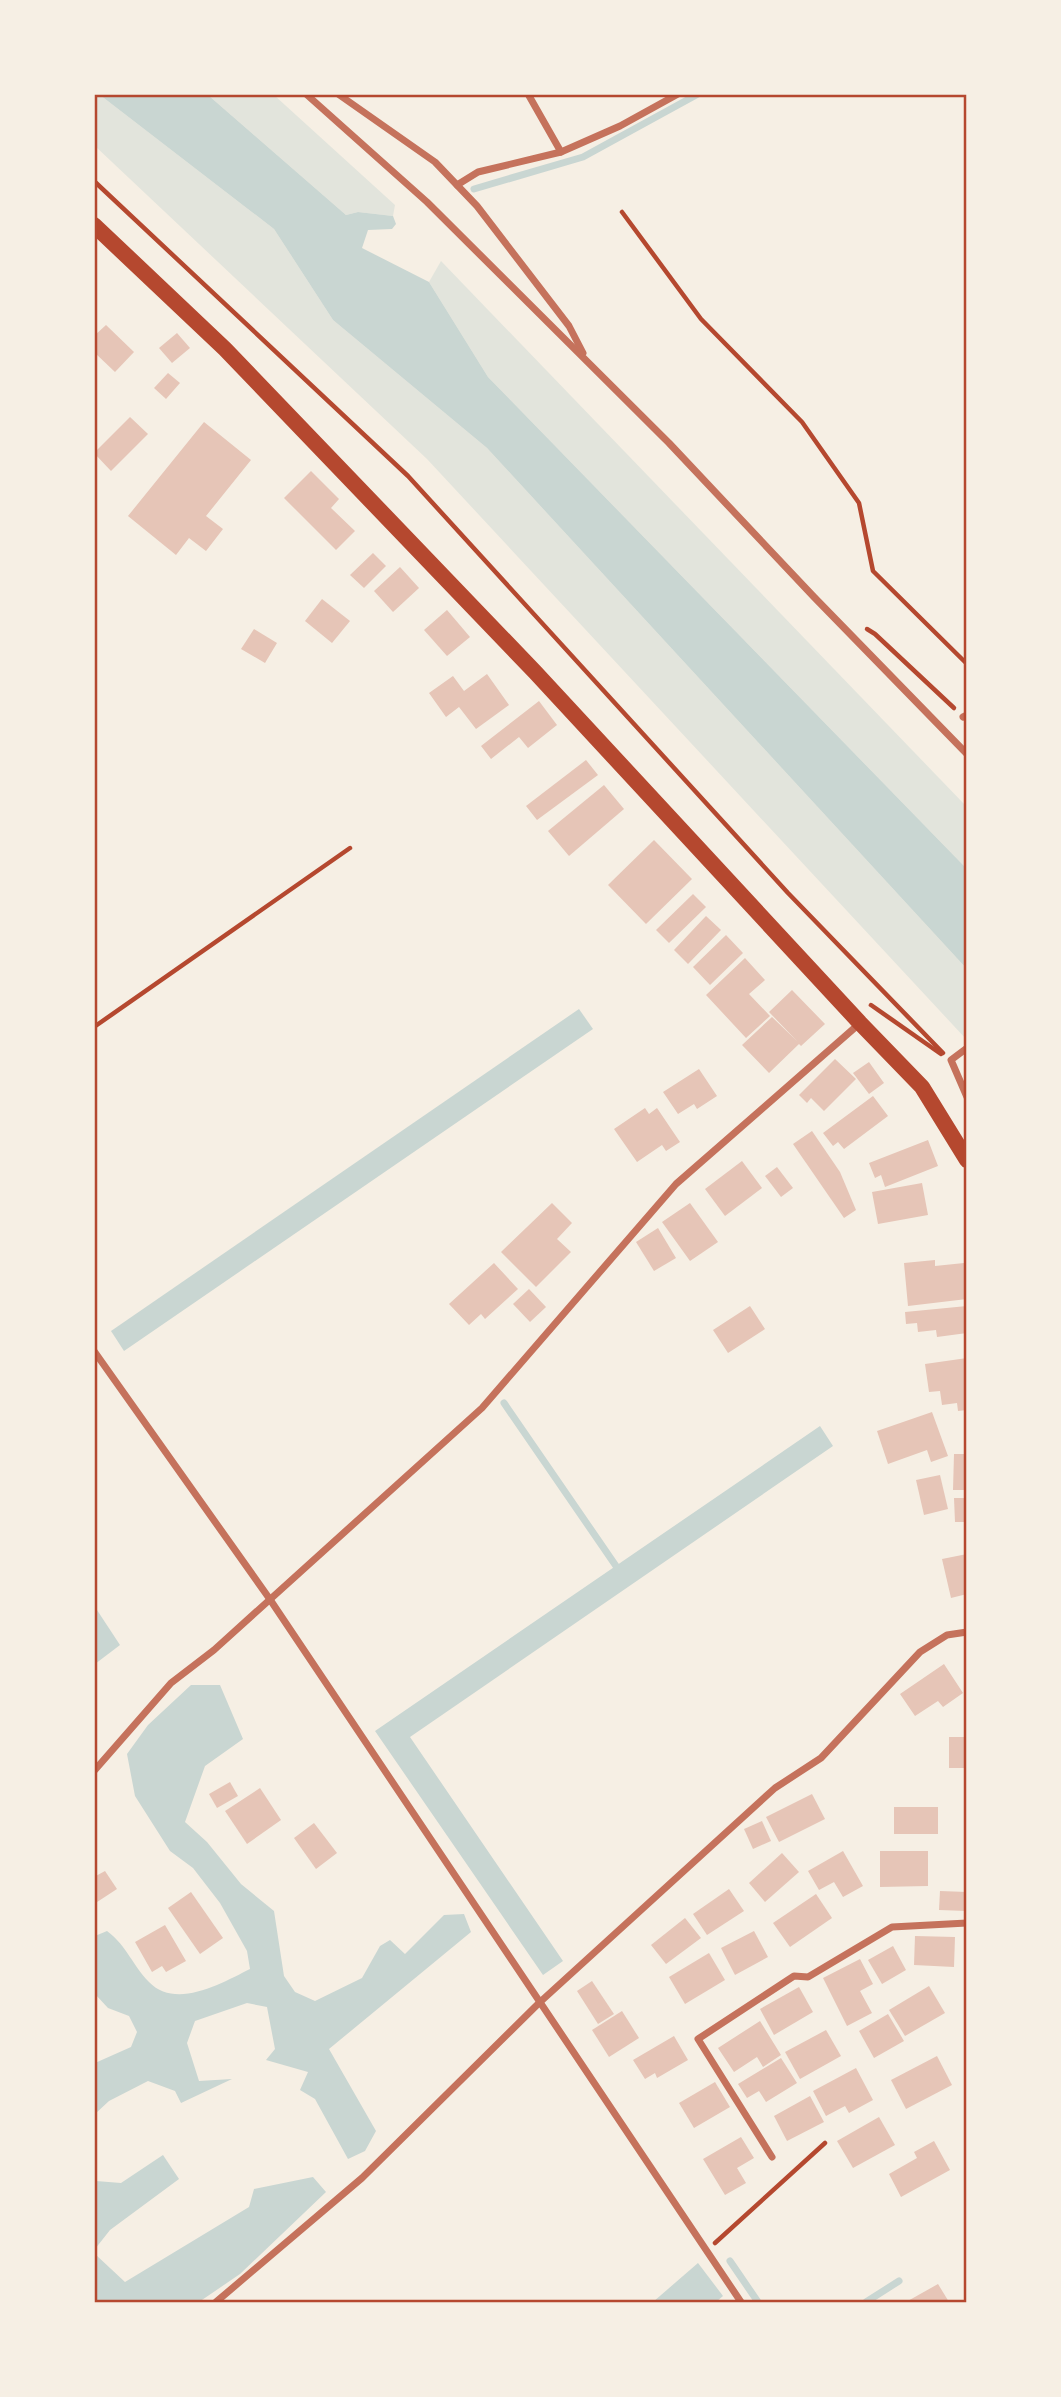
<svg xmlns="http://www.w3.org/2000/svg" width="1061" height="2397" viewBox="0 0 1061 2397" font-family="Ubuntu,sans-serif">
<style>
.green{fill:#e2e4dc}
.water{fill:#c9d6d2}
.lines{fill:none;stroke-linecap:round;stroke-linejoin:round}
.stream{stroke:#c9d6d2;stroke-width:7}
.building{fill:#e6c5b7}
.path{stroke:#b5482f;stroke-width:4.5}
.minor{stroke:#c5725c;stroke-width:7}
.primary{stroke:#b5482f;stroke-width:16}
.neatline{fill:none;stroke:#b5482f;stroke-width:2.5}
</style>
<rect width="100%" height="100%" fill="#f6efe4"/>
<g class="green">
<polygon points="94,95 100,95 274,229 333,320 487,448 966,968 966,1039 427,459 95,146"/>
<polygon points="208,95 274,95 395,205 393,216 358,212 346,215"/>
<polygon points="441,261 966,806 966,868 488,377 429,282"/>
</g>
<g class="water">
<polygon points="100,95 208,95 346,215 358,212 393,216 396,224 392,229 368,230 362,248 429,282 488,377 966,868 966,968 487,448 333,320 274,229"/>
<polygon points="579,1009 593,1029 124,1351 111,1331"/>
<polygon points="820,1426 833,1446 410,1737 563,1961 543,1975 375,1731"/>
<polygon points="95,1607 120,1645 95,1664 94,1664"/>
<path d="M 191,1685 L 220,1685 L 243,1739 L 205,1766 L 185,1822 L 207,1842 L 241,1884 L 274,1911 L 284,1976 L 295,1992 L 315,2001 L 362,1978 L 380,1946 L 390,1940 L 405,1954 L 444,1915 L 464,1914 L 471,1932 L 329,2049 L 376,2131 L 365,2151 L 348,2159 L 315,2099 L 300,2090 L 308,2072 L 266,2060 L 275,2049 L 267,2007 L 247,2003 L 195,2021 L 187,2043 L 199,2081 L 232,2079 L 181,2103 L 175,2091 L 148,2081 L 109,2101 L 95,2114 L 95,2063 L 131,2047 L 137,2032 L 129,2016 L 108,2008 L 95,1994 L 95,1936 L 107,1931 C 128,1947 132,1965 149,1982 C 176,2010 222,1983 250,1969 L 247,1951 L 220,1903 L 193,1868 L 170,1851 L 135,1796 L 127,1754 L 148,1725 Z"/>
<polygon points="163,2155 179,2179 110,2230 95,2249 95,2179 96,2181 121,2183"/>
<polygon points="313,2177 326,2192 240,2274 199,2302 95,2302 95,2254 125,2282 249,2207 254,2189"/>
<polygon points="698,2263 723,2296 716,2302 653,2302"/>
</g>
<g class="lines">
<g class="stream">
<polyline points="474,189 583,157 698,94"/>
<polyline points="504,1403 616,1566"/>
<polyline points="730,2261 758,2302"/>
<polyline points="866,2302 899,2281"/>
</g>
</g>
<g class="building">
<polygon points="106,325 134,352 115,372 94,352 94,336"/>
<polygon points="177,333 190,348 172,363 159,348"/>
<polygon points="168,373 180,383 166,399 154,388"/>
<polygon points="130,417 148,434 111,471 94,453"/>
<polygon points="204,422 251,460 206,516 223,529 206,551 189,538 176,555 128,516"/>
<polygon points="311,471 339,499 331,508 355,531 336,550 284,498"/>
<polygon points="373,553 386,566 364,588 350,575"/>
<polygon points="400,567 419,588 393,612 374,591"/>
<polygon points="322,599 350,621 332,643 305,621"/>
<polygon points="447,610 470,637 447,656 424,630"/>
<polygon points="254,629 277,643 265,663 241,649"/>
<polygon points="487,674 509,705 476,729 459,707 446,717 429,693 453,676 464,691"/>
<polygon points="539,701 557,725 528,748 519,737 491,759 481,746"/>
<polygon points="586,760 598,775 537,820 526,806"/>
<polygon points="604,785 624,809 569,856 548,831"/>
<polygon points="654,840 692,879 646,924 608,885"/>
<polygon points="693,894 706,907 669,943 656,930"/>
<polygon points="706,916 721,930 688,964 674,950"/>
<polygon points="726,935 743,953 710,985 693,967"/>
<polygon points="745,958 765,980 749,994 770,1016 746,1038 706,995"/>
<polygon points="792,990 825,1024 801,1046 799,1044 769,1073 742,1045 772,1017 797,1041 769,1012"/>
<polygon points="835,1059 856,1079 824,1111 811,1098 807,1103 799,1095"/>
<polygon points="869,1062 884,1083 869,1094 853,1073"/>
<polygon points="699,1069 717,1096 697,1109 694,1104 678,1114 663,1092"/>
<polygon points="873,1096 888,1116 844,1149 838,1142 833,1146 823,1133"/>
<polygon points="645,1108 649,1114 657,1108 680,1142 666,1151 662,1145 637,1162 614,1129"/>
<polygon points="812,1131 840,1172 856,1210 844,1218 793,1144"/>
<polygon points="928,1140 938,1166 885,1187 881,1175 875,1178 869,1163"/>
<polygon points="742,1161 762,1188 725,1216 705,1189"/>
<polygon points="777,1167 793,1188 781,1197 765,1176"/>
<polygon points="922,1183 928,1215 878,1224 872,1192"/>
<polygon points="552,1203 572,1223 557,1239 571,1252 536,1287 501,1252"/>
<polygon points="690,1203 718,1242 690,1261 662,1222"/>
<polygon points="658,1228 676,1258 654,1271 636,1242"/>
<polygon points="935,1260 935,1266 964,1263 967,1299 908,1306 904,1263"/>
<polygon points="494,1263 518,1289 485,1319 481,1314 469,1325 449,1304"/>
<polygon points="529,1289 546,1307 530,1322 513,1304"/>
<polygon points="750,1306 765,1329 728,1353 713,1330"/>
<polygon points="967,1306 967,1333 937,1337 936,1330 918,1332 917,1323 906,1324 905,1312"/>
<polygon points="967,1358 967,1410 958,1411 957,1403 942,1405 940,1391 929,1392 925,1364"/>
<polygon points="932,1412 948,1456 931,1462 927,1450 888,1464 877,1431"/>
<polygon points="954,1454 967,1454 967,1490 953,1490"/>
<polygon points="940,1475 948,1509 924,1515 916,1480"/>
<polygon points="954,1498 967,1498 967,1522 955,1522"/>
<polygon points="967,1554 967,1594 951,1598 942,1559"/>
<polygon points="944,1664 963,1693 943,1707 938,1701 915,1716 900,1694"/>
<rect x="949" y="1737" width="18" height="31"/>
<polygon points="230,1782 238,1796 217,1808 209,1794"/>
<polygon points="260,1788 281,1820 247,1844 225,1811"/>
<polygon points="812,1794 825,1819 779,1842 766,1817"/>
<rect x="894" y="1807" width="44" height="27"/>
<polygon points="762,1821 771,1841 753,1849 744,1829"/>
<polygon points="314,1823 337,1853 316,1869 294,1838"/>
<polygon points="843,1851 863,1886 843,1897 834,1882 819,1890 808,1871"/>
<polygon points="880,1851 928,1851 928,1886 880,1887"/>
<polygon points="782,1853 799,1872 765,1902 749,1883"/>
<polygon points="105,1871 117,1889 94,1904 94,1877"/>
<polygon points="729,1889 744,1911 707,1935 693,1914"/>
<polygon points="940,1891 967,1892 967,1911 939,1910"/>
<polygon points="191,1892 223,1938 200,1954 168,1908"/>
<polygon points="816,1894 832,1918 790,1947 773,1923"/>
<polygon points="685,1918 701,1938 666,1964 651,1945"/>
<polygon points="165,1925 186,1961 166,1972 162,1966 152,1972 135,1942"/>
<polygon points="754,1931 768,1957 735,1975 721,1948"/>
<polygon points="915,1936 955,1937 954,1967 914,1965"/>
<polygon points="893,1946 906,1970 882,1984 868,1960"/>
<polygon points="709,1953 725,1980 685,2004 669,1977"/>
<polygon points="860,1959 873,1984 860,1991 872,2013 847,2026 823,1978"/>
<polygon points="592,1981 614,2014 598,2024 577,1991"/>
<polygon points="929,1986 945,2013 905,2036 889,2010"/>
<polygon points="799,1987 813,2012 774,2035 760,2009"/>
<polygon points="622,2011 639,2038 609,2057 592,2030"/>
<polygon points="888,2014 904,2041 874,2058 859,2031"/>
<polygon points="760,2021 781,2055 763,2067 757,2057 734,2072 718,2048"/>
<polygon points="826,2030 841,2056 800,2079 785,2052"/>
<polygon points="674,2036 688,2060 657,2078 655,2073 645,2079 633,2060"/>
<polygon points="937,2056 952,2085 906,2109 891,2080"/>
<polygon points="781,2058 797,2083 766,2102 759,2091 747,2098 738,2084"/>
<polygon points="856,2068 873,2100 849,2113 845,2106 826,2116 813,2091"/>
<polygon points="715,2082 730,2107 694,2128 679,2103"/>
<polygon points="810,2096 824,2122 787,2141 774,2116"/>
<polygon points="879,2117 895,2145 853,2168 837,2141"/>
<polygon points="741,2137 754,2158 737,2168 746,2183 725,2195 703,2159"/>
<polygon points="934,2141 950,2170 901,2197 889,2174 917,2158 914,2152"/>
<polygon points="938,2284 949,2302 906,2302"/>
</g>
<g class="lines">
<g class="path">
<polyline points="94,181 408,476 788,893 943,1053"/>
<polyline points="622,212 701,319 802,422 859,503 873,571 967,664"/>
<polyline points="867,629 875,634 954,708"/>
<polyline points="871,1005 941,1054"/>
<polyline points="94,1027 350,848"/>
<polyline points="715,2243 825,2143"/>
</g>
<g class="minor">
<polyline points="306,94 427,202 669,443 814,597 967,754"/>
<polyline points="338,94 435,162 477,206 569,326 583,353"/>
<polyline points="528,94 561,152"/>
<polyline points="457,185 478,172 561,152 620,126 678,94"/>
<polyline points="963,717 967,715"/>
<polyline points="967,1048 951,1060 967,1097"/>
<polyline points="94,1351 269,1598 741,2302"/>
<polyline points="94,1771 171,1683 214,1650 482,1408 676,1184 859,1024"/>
<polyline points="772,2157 698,2039 794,1976 808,1977 892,1927 967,1923"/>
<polyline points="216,2302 362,2178 539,2003 775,1788 821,1758 920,1652 947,1635 967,1632"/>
</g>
<polyline class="primary" points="94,225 225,349 535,672 860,1023 922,1087 967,1160"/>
</g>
<rect width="1061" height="2397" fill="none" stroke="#f6efe4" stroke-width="192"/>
<rect x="96" y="96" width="869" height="2205" class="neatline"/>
</svg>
